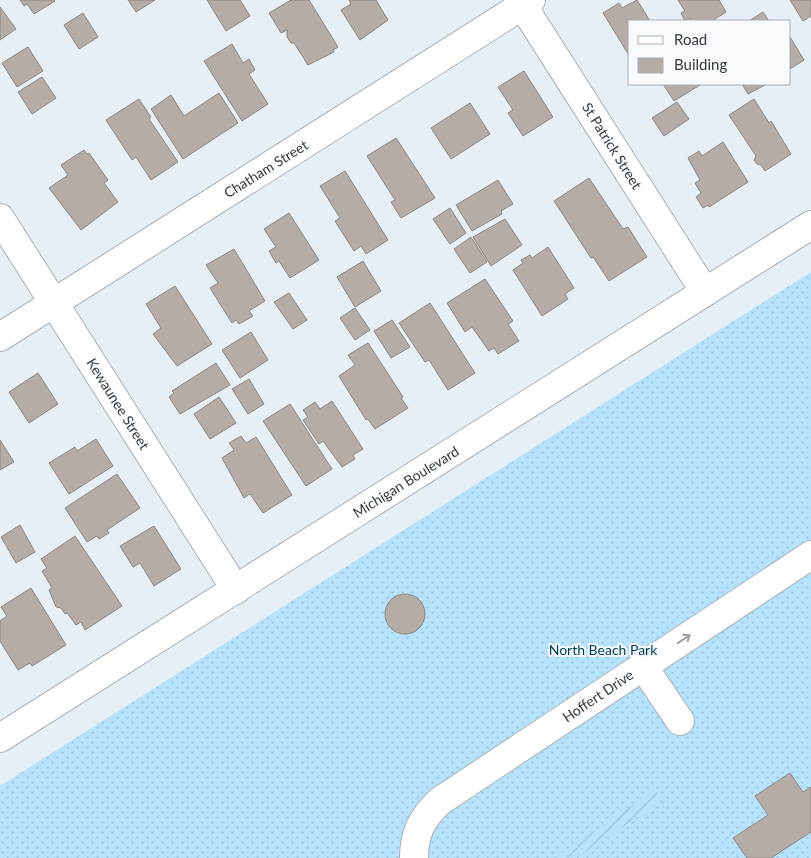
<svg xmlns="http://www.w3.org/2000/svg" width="811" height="858" viewBox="0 0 811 858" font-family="Lato,sans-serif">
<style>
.grass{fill:url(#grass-dots)}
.garden{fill:url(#garden-furrows)}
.building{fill:#b5ada5;stroke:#8e867f}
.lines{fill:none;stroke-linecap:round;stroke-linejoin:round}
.minor-casing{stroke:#a7b0b6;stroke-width:30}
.minor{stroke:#fff;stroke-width:28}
.oneway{stroke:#9a9c9e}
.labels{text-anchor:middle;stroke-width:4;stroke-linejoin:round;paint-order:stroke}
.street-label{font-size:14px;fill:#363a3d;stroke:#f7fbfe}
.park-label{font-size:14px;fill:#003d57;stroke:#f7fbfe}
</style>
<defs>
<pattern id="grass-dots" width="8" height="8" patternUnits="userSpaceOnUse" patternTransform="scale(1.25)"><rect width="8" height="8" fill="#b6e2fd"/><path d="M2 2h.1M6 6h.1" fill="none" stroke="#9dc3da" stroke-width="1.8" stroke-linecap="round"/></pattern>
<pattern id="garden-furrows" width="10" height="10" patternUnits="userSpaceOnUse" patternTransform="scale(1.25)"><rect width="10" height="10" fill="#b6e2fd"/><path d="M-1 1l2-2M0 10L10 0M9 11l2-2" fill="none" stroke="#9dc3da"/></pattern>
</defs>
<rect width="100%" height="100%" fill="#e5eff5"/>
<polygon class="grass" points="811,272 811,858 0,858 0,786"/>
<polygon class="garden" points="655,790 662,801 576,858 554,858"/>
<g class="building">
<polygon points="20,0 54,0 55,1 34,14 27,4 24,6"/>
<polygon points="128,0 155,0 136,12"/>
<polygon points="207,0 240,0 250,16 226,31"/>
<polygon points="291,0 309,0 338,47 333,50 334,52 308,65 294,43 291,43 287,37 287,30 281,33 269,13"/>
<polygon points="349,0 376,0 388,20 360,40 341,10 351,4"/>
<polygon points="637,0 650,21 630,21 630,57 603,13 619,3 622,8"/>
<polygon points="678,0 719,0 726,12 712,21 691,21 690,18 685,21 681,13 685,11"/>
<polygon points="790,0 811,0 811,16 803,21"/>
<polygon points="0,7 16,29 0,40"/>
<polygon points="763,12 769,21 749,21"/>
<polygon points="83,13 98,37 79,49 64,25"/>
<polygon points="790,37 804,60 790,69"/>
<polygon points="232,44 243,63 249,59 255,70 249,74 268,104 242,121 204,61"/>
<polygon points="28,47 43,71 17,87 2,63"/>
<polygon points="524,71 553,117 523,136 508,113 513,110 498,87"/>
<polygon points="42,77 56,98 32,114 18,92"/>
<polygon points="663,84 699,84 700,85 674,101"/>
<polygon points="742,84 767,84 748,94"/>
<polygon points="219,93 238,123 183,159 151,109 171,95 184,116"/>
<polygon points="139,99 151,117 149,119 178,162 151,180 136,157 132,160 106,120"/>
<polygon points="754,99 769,123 771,121 791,154 765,171 761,165 757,164 754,160 756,156 729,115"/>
<polygon points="677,102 689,119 664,136 652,118"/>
<polygon points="470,103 490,134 451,159 431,128"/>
<polygon points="396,138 435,198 401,218 391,202 395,200 367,156"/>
<polygon points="723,142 748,182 709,207 708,205 703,208 696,197 701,193 695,183 700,180 688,158 699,151 702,156"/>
<polygon points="84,150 87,154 89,153 108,180 104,183 118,202 81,230 49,188 68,175 61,165"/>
<polygon points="345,171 388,240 366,254 361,246 354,251 335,221 340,218 320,186"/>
<polygon points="589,178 623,229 628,227 647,257 609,281 593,257 591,258 554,201"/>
<polygon points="498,180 513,204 501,211 502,214 472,231 456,205"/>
<polygon points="450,208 466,233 450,244 433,219"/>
<polygon points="289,213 319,260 290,278 279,261 276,263 269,251 276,247 264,229"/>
<polygon points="505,219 522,245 491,266 473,237"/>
<polygon points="471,237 487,262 470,273 454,249"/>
<polygon points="548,247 574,288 565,294 568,299 542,316 513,270 523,263 521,260 530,255 532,258"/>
<polygon points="234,249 265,301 249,311 253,316 239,324 236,320 232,323 210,288 218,283 206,265"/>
<polygon points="363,261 381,291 355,307 337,277"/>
<polygon points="485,279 513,321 508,324 519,341 498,354 494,348 489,351 472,327 465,332 447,303"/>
<polygon points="175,286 212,344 177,366 153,334 161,328 146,304"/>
<polygon points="289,293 307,320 293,329 274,302"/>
<polygon points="430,303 475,373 448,390 429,360 425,362 399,323"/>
<polygon points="355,308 370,330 355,340 340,318"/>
<polygon points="392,320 410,347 391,358 374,331"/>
<polygon points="251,332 268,360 240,378 222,350"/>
<polygon points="368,343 403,397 401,398 408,408 375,429 368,419 366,420 339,376 355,365 348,355"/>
<polygon points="216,363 230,385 180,414 169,397 174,393 172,391"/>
<polygon points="38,373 58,404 29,423 9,392"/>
<polygon points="249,379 264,404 248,414 232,389"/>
<polygon points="219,397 236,423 210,439 194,414"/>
<polygon points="332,401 363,449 353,455 355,459 342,467 323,441 319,444 303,420 308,417 303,410 315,402 320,409"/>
<polygon points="290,404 332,469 306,486 263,421"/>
<polygon points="241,436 246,443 256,437 292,495 263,513 250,494 244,498 222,458 234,450 229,443"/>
<polygon points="96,439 113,466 69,494 49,463 75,447 77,451"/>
<polygon points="0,440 14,462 0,470"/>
<polygon points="117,474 140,508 107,530 109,533 99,539 97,536 87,542 65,508"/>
<polygon points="20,525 35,552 16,563 1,537"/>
<polygon points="154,526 181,569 154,586 140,563 133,567 120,546"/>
<polygon points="75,536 122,606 85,630 81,622 76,625 67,613 65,614 61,608 56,607 49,590 52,588 42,571 47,568 41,559"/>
<polygon points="31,588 66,645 32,666 30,663 18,670 0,641 0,621 7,616 1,607"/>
<circle cx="405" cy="614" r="20"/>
<polygon points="790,773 803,792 811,787 811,832 771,858 747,858 733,838 768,815 755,796"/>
</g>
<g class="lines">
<defs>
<g id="minor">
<polyline points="519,0 705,292"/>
<polyline points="0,218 236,590"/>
<polyline points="0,337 531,0"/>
<polyline points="643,666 680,721"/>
<polyline points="0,738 811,225"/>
<path d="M 414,858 C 414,833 422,818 440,801 L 811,555"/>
</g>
</defs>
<use href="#minor" class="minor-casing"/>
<use href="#minor" class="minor"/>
</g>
<defs><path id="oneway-shaft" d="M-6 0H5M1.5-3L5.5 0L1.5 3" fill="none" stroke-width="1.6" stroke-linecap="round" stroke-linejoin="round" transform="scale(1.25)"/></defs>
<use class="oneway" href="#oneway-shaft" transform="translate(684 639) rotate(-34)"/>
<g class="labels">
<g class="street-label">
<text transform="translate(612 146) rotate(58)" y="5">St Patrick Street</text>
<text transform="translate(266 169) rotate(-32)" y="5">Chatham Street</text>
<text transform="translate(118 404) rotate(58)" y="5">Kewaunee Street</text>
<text transform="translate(406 482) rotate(-32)" y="5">Michigan Boulevard</text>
<text transform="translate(598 696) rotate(-34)" y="5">Hoffert Drive</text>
</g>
<g class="park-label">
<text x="603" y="655">North Beach Park</text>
</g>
</g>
<rect x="628" y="20" width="162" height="65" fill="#f7fbfe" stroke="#aaaeb1"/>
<rect x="638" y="36" width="25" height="8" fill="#ffffff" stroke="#aaaeb1"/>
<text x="674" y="45" font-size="15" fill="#363a3d">Road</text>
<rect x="638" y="58" width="25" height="15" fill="#b5ada5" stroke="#aaaeb1"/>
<text x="674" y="70" font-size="15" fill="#363a3d">Building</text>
</svg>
